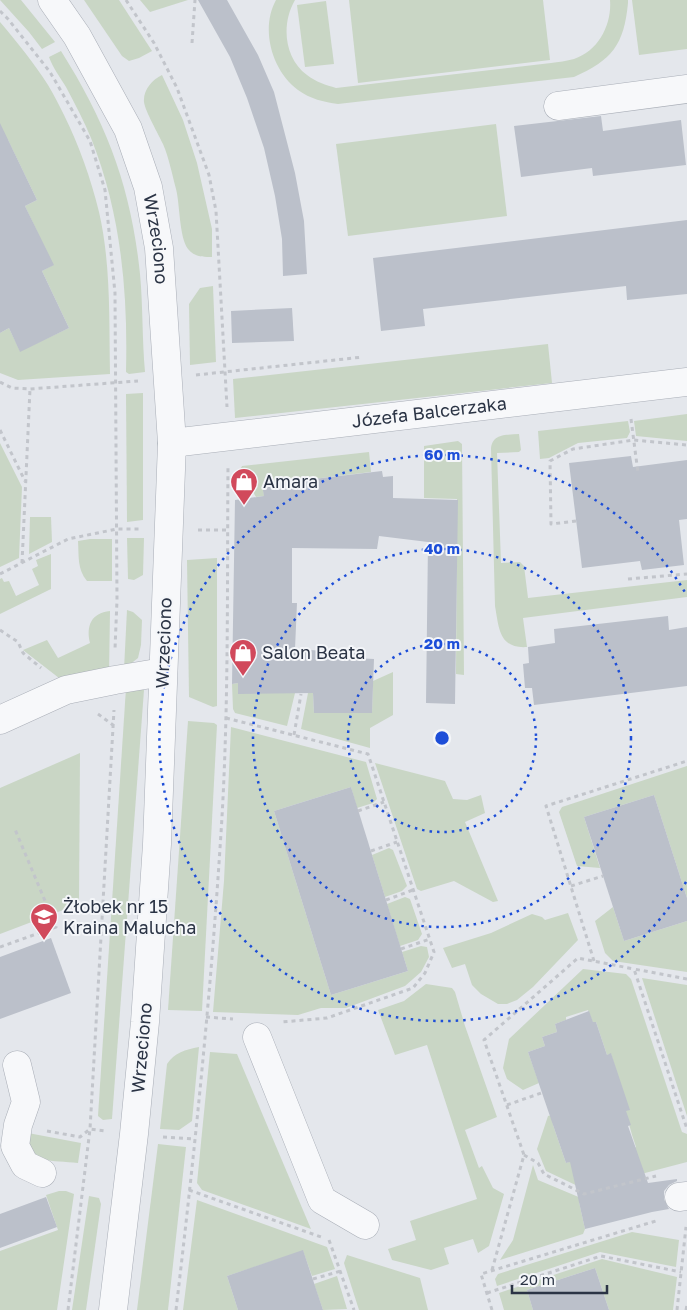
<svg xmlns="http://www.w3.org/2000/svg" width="687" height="1310" viewBox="0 0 687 1310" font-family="'Golos Text',sans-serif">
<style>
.green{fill:#c9d6c5}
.building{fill:#bbc0ca}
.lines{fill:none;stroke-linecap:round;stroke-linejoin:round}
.minor-casing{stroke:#a9aeb7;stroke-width:29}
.path{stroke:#c2c5cb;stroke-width:3;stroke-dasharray:4 4;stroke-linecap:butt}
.minor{stroke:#f7f8fa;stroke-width:28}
.ring{fill:none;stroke:#1d4ed8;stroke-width:2.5;stroke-dasharray:2.5 5}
.labels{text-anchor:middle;stroke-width:4;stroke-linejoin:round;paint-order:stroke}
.street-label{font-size:18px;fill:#2b3445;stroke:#f4f6f9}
.poi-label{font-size:18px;fill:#2b3445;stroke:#f4f6f9;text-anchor:start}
.centre{fill:#1d4ed8;stroke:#f4f6f9;stroke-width:2.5}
.ring-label{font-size:15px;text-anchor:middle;font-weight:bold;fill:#1d4ed8;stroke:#f4f6f9;stroke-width:4;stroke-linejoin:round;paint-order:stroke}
</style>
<rect width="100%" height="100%" fill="#e4e7ec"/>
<g class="green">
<polygon points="0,0 21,0 55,42 42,49 29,32"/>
<polygon points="84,0 119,0 152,51 139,58 129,61 122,56"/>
<polygon points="140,0 188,0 150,12"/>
<path d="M 276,0 L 295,0 C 281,24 284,58 307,75 C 316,82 326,85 336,88 L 551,63 C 558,62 567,61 574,59 C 599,51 612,24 610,0 L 628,0 L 628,3 C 624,45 612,60 574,77 L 338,104 C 324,102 310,99 298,90 C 272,71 260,29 276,0 Z"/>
<polygon points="349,0 543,0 550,60 358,83"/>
<polygon points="632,0 687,0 687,49 639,55"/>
<polygon points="326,1 334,64 305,67 297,5"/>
<path d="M 0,22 C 17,42 34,63 48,85 C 54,95 59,105 64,115 C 79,145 91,179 99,212 C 111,264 109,320 110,374 L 18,380 L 0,373 L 0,333 L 9,328 L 20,351 L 69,328 L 42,271 L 53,265 L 25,206 L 37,200 L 8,140 L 0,144 Z"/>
<path d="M 61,51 C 107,124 131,187 140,274 C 143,306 142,340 145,372 L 129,374 L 126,372 C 128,292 121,213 91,138 C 84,121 75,104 66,87 C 60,77 53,68 49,57 Z"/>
<path d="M 162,75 L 183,120 L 197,163 L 212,229 L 212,257 C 202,257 195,257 188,249 C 179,237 180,204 176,189 C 172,174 169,158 163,144 C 159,135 145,111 144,102 C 143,90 152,80 162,75 Z"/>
<polygon points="496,124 507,216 348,236 336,144"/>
<polygon points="213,286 216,362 190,365 189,304 200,288"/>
<polygon points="548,344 552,383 235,418 233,379"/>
<polygon points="143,393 143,520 127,522 126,394"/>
<polygon points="687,414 687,441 636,436 634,421"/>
<polygon points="628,421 630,432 627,438 578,443 549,458 540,459 538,431"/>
<path d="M 519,434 L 521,450 L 519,452 L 497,453 L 501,563 L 520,562 L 524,566 L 528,598 L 687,580 L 687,597 L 523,618 L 527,647 C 499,649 499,628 495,606 L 491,449 C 492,433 507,435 519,434 Z"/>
<polygon points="458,441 462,444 464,675 456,674 457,499 424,498 424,446"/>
<polygon points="0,443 22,487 19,558 0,567"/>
<polygon points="369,452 371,472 263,485 264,496 256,497 240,470 242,466"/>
<polygon points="30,517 51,517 52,542 29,554"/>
<polygon points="127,538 144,538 143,575 134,580 128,579"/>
<path d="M 90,539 L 112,539 L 112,581 L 87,581 C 77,569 79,556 78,541 Z"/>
<polygon points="51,554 51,589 0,614 0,579 2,578 4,582 9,581 16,596 39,585 32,569 38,566 36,560"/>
<polygon points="217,558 217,706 213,707 189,697 187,560"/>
<polygon points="127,610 133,612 142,620 141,645 138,658 124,669"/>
<path d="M 110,611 L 109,674 L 68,685 L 23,650 L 47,640 L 58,658 L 90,643 C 86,626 91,613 110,611 Z"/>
<polygon points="393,672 393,715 370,728 370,748 301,729 308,693 313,693 314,713 372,713 373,681"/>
<polygon points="238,683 238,693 295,693 287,726 235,713 233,709 232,684"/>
<polygon points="126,688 144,690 112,1119 103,1120 98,1116"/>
<polygon points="188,721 214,723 217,725 202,1011 168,1010"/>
<polygon points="231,727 366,762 377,799 373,803 357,808 351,787 274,811 331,995 408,971 402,952 421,946 427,947 429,957 421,972 405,986 346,1008 321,1008 298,1015 213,1012 224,881"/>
<polygon points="80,753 79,904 0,934 0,788"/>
<polygon points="375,763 445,781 453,799 467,800 481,795 485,813 465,822 498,901 493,902 454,881 421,891 417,889"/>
<polygon points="687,766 687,898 654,795 584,817 600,868 577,866 559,812 562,807"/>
<polygon points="389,848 393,850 407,886 402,891 385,897 372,855"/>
<polygon points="405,897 410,899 422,934 418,940 400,946 387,904"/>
<polygon points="613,907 624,941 687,921 687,972 613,961 605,953 595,921"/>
<polygon points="568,913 578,940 533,987 517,1000 507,1004 498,1004 481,994 472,985 465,964 452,968 443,948 491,933 532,914 542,917 545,920"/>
<path d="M 583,969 L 626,974 L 631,979 L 682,1132 L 687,1134 L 687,1162 L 584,1189 L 546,1171 L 537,1149 L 548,1116 L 552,1115 L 553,1125 L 566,1163 L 584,1157 L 616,1154 L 636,1147 C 625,1116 621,1084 611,1054 L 607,1055 L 596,1022 L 593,1023 L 588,1010 L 566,1017 L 566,1020 L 555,1024 L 557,1032 L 542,1037 L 545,1046 L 528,1052 L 539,1083 L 523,1090 L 507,1079 L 503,1068 L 509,1039 Z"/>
<polygon points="642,978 687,985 687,1116"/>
<polygon points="426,984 452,988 455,992 465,1026 497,1117 465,1130 479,1168 482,1166 493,1188 504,1194 489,1246 478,1253 473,1239 444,1248 449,1264 431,1270 392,1260 388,1249 416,1240 410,1221 477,1199 427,1045 395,1055 378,1010 404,1001"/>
<path d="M 199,1047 L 192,1121 L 179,1130 L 160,1129 L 167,1064 C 175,1052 185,1050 199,1047 Z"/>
<polygon points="210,1052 237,1054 311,1229 202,1190 197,1183"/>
<path d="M 28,1133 L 81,1143 L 78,1163 C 52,1160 29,1165 28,1133 Z"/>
<polygon points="158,1144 186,1147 168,1310 137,1310"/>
<polygon points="533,1165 538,1180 581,1198 579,1202 585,1229 583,1234 500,1260 513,1240"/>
<polygon points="59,1191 66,1191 74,1194 57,1310 0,1310 0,1251 58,1230 46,1195"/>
<polygon points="89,1196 99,1198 101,1204 86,1310 72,1310"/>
<polygon points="197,1200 327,1247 335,1269 312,1276 303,1251 227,1276 238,1310 183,1310"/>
<polygon points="632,1232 679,1240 676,1267 600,1252 497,1286 495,1279 498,1274"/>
<polygon points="347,1255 420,1278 428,1310 359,1310 344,1263"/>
<polygon points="602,1259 677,1277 673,1310 609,1310 595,1268 527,1290 533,1310 504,1310 499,1293"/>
<polygon points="337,1276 347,1309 323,1310 314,1284"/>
</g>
<g class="building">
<polygon points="198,0 227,0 258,55 274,92 295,173 304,221 307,274 283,276 282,239 275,196 264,148 247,98 230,57"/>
<polygon points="601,116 603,131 681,120 686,165 593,176 592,168 521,177 514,126"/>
<polygon points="0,123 37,200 25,206 54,265 42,271 69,328 20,352 9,328 0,333"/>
<polygon points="687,220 687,294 627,300 626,286 423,309 425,326 381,331 373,258"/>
<polygon points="292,308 294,341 232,343 231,311"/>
<polygon points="631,456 633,467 687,460 687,519 679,520 684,565 642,570 640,561 582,568 569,463"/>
<polygon points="382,471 383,477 393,476 393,498 458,500 455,704 426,703 428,542 379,536 377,549 292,548 292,603 297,603 295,649 355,653 355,658 374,659 372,713 314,713 313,693 238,694 238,683 232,684 235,500 264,496 262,485"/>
<polygon points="668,616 669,630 687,627 687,686 534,705 532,688 525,688 523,664 529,663 528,647 555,643 554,629"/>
<polygon points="351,787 408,971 331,995 274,811"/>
<polygon points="654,795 687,898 687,921 624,941 584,817"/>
<polygon points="51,938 71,993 0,1019 0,957"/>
<polygon points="589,1011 593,1022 596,1022 607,1055 611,1053 630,1110 626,1111 631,1125 628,1126 648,1183 677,1179 677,1181 669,1185 664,1191 664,1199 669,1209 652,1212 585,1229 570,1162 566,1163 528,1052 545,1046 542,1037 557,1032 555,1024"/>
<polygon points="46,1197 57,1227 0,1248 0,1214"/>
<polygon points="303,1250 323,1310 238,1310 227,1276"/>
<polygon points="595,1268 609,1310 533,1310 527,1290"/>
</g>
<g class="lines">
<defs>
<g id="minor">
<path id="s1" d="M 52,0 L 77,36 L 128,129 L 148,187 L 159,248 L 172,443 L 157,844 L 145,1022 L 134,1134 L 113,1310"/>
<polyline points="558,106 687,89"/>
<path id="s2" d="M 172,443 L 687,382"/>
<polyline points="0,720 66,690 115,680 163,672"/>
<polyline points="257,1037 322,1200 365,1225"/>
<polyline points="17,1065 26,1102 18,1125 15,1146 25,1165 42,1173"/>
<polyline points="679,1197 687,1196"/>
</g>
</defs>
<use href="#minor" class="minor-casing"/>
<g class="path">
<polyline points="126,0 154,43 177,88 209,175 216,211 227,407"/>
<polyline points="0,11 8,19 50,72 90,141 105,190 115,293 117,600 115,649"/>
<polyline points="192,43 195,0"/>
<polyline points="196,375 363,357"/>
<polyline points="0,382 12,388 30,389 138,381"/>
<polyline points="631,419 638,473"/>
<polyline points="0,430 25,481"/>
<polyline points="576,521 551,524 550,461 573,449 634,440 687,445"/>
<polyline points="198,530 227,530"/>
<polyline points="22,563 30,389"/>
<polyline points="0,574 68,539 117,529 139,529"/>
<polyline points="628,579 687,574"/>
<polyline points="0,630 18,642 23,653 41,668"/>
<polyline points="98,714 113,725"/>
<polyline points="226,718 368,754 434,952 425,973 413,988 327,1018 282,1022"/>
<polyline points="294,735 301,694"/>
<polyline points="358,811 384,802"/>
<polyline points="371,851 397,842"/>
<polyline points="571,886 603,876"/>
<polyline points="386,900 413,890"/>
<polyline points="0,947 56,927 14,827"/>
<polyline points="401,949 430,939"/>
<polyline points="594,961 546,806 687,761"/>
<polyline points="687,979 634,969 687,1129"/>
<polyline points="206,1017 233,1019"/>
<polyline points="507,1105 544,1092"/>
<polyline points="47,1131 80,1137 90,1129 105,1131"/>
<polyline points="163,1137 195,1139"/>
<polyline points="524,1155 538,1163 544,1174 584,1194 656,1176"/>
<polyline points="189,1190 321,1237"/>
<polyline points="329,1240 354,1310"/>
<polyline points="492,1270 524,1155 484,1040 578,958 634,969"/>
<polyline points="313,1279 341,1271"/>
<polyline points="487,1293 601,1256 681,1272"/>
<polyline points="68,1310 90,1129 114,710"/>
<path d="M 176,1310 C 194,1157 210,1003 220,848 C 229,721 227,593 228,465"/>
<polyline points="492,1310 481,1274 659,1220"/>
<polyline points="677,1310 686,1227"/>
<polyline points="686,1310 687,1305"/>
</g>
<use href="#minor" class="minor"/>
</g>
<g class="ring">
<circle cx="442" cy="738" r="94"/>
<circle cx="442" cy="738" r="189"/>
<path d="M686 882A283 283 0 1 1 686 594"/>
</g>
<defs>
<symbol id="shop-pin" viewBox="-11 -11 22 30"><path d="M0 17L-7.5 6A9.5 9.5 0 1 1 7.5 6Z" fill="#d1495b" stroke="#f4f6f9"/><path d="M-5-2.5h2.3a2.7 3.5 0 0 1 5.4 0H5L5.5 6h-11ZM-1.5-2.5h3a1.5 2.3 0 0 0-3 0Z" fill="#fff"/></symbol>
<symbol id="school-pin" viewBox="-11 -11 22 30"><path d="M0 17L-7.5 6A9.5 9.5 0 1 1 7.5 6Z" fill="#d1495b" stroke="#f4f6f9"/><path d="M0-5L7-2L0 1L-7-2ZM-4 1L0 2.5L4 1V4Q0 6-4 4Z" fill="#fff"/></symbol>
</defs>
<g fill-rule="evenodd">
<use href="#shop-pin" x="228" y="466" width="32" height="43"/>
<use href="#shop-pin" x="227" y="637" width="32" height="43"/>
<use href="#school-pin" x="28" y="901" width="32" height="43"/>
</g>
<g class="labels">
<g class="street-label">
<text dy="6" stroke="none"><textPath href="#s1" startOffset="264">Wrzeciono</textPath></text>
<text dy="6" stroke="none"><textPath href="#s2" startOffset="259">Józefa Balcerzaka</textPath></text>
<text transform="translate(164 643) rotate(-88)" y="6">Wrzeciono</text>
<text transform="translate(142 1048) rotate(-85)" y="6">Wrzeciono</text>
</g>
<g class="poi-label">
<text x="263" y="488">Amara</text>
<text x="262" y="659">Salon Beata</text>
<text x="63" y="913">Żłobek nr 15<tspan x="63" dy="21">Kraina Malucha</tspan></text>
</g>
</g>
<circle cx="442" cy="738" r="8" class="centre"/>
<g class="ring-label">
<text x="442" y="460">60 m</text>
<text x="442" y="554">40 m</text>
<text x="442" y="649">20 m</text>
</g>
<path d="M512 1285v8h95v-8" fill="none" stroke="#2b3445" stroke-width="2.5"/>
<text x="520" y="1285" font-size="15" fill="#2b3445" stroke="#f4f6f9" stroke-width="4" paint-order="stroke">20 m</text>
</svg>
